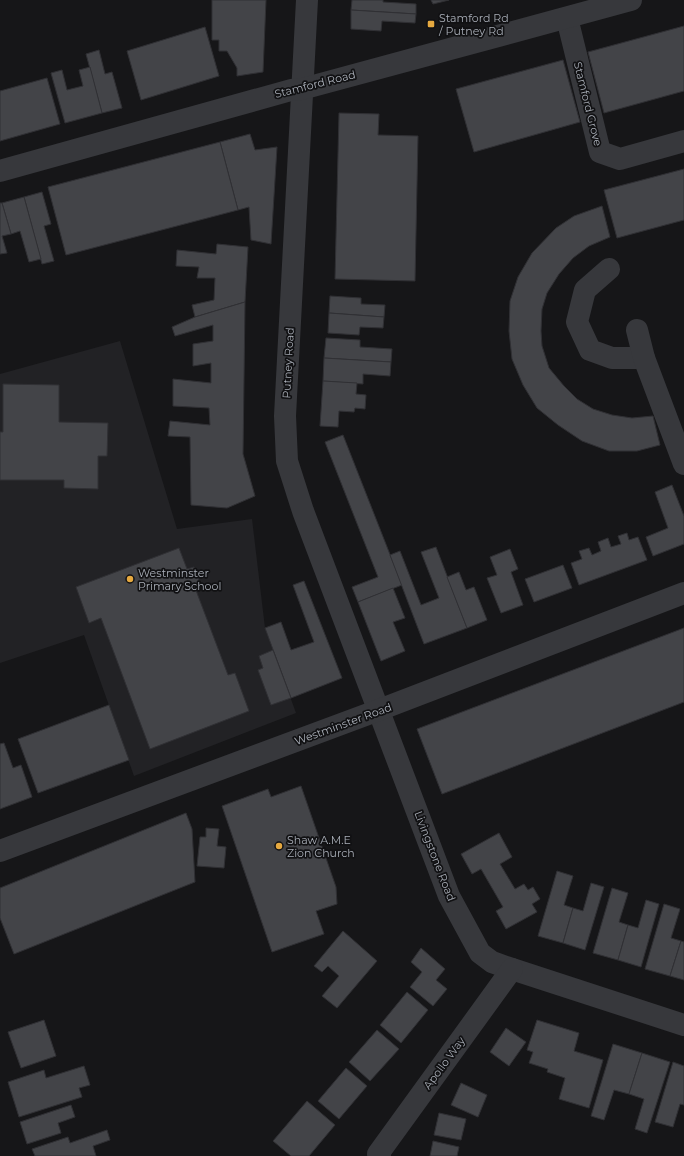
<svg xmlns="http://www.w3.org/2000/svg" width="684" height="1156" viewBox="0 0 684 1156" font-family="Montserrat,sans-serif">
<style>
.built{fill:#222225}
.building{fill:#434448;stroke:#303034}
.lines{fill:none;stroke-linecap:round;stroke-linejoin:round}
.street{stroke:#37383c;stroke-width:22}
.poi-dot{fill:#e6a940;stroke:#111113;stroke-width:1.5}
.labels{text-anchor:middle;stroke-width:3.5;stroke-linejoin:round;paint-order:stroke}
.poi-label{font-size:11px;fill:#a9aeb7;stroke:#111113;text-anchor:start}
.street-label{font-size:11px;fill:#a9aeb7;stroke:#111113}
</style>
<rect width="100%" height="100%" fill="#161618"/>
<polygon class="built" points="120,341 177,529 252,519 265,628 296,713 134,776 84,635 0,663 0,374"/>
<g class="building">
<polygon points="212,0 266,0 263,72 237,76 237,68 227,51 219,51 219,40 212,40"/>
<polygon points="352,0 383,0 383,2 416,4 416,14 351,10"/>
<polygon points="431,0 449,0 433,4"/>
<polygon points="351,10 416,14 415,23 382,21 381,31 351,29"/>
<polygon points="684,26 684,91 604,113 588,52"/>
<polygon points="205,27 219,76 141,100 127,51"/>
<polygon points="99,50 105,74 112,72 122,108 102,113 86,54"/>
<polygon points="563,60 580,122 474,152 456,89"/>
<polygon points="90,67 102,113 65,123 51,73 62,70 67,90 83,86 79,70"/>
<polygon points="47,78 60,124 0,141 0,91"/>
<polygon points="339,113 379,114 378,135 418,136 415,281 335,279"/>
<polygon points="250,134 255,150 277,147 271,244 251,240 249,207 238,210 220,142"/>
<polygon points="220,142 238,210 66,255 48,187"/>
<polygon points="684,169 684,220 617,238 604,190"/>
<polygon points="42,192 51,224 44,226 54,261 42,264 24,197"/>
<polygon points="24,197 41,259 29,262 20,231 11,234 2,203"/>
<polygon points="0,203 2,203 11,234 2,236 7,253 0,254"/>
<polygon points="602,206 610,237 589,246 573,258 559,274 547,293 542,309 541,331 542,346 549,368 564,386 577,399 593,409 612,415 632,418 653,416 660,445 637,451 609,451 582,441 558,425 537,408 523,385 512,359 509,331 510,301 518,277 532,253 556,228 574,216"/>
<polygon points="217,244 248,247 245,302 195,317 192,305 214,300 215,278 197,278 199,267 176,266 177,250 216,254"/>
<polygon points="330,296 361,298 361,304 385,305 384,317 329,313"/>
<polygon points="245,302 243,454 255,496 227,508 191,505 190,437 168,436 170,421 210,425 209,408 173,406 173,379 211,383 211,363 193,366 193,344 213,341 213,325 175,336 172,327 195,317"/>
<polygon points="329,313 384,317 383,328 360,327 359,335 328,333"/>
<polygon points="326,338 360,340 360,347 392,349 391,362 324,358"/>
<polygon points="324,358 391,362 390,376 363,374 363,384 323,381"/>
<polygon points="323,381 357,383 356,394 366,395 365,409 355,408 354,412 339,411 338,427 320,426"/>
<polygon points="3,384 59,385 59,422 108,423 107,456 98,456 98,489 64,488 64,480 0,480 0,432 3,432"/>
<polygon points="343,435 402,585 358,602 352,587 378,577 325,442"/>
<polygon points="672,485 684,516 684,544 653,556 646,537 668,528 655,492"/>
<polygon points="627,533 629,540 638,537 647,560 579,585 571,563 582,559 579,551 589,548 592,555 601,551 598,542 608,538 611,547 621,544 618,536"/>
<polygon points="436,547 467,628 424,644 390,555 400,551 421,605 439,598 421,552"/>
<polygon points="179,548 187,569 194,567 200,583 194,585 228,675 235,673 249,711 150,749 101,618 89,623 76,587"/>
<polygon points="510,549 518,569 511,572 523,605 501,613 487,578 497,575 490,557"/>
<polygon points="563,565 572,588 534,602 525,579"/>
<polygon points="459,572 466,590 474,587 487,620 467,628 447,577"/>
<polygon points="304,581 342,678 291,698 265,628 281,622 291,650 314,642 293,585"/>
<polygon points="393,588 405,618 393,622 405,651 381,661 358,602"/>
<polygon points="684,628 684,702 442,794 417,729"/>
<polygon points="273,650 291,698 271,705 258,670 263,668 259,656"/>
<polygon points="109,705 129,760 38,793 18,739"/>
<polygon points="4,743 13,768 21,765 32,797 0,809 0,744"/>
<polygon points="301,786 336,887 337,904 316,911 324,934 272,952 222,806 268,789 271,797"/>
<polygon points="186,813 192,829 195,882 14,954 0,918 0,888"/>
<polygon points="206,828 219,829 217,846 226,847 224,868 197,866 200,837 206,837"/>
<polygon points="499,833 512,857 500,864 515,889 524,884 528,890 533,887 540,899 532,904 537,912 506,929 496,911 503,907 481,869 472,874 461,854"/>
<polygon points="557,871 573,876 564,905 573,908 563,943 538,936"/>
<polygon points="591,883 604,887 585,950 563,943 573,908 583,911"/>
<polygon points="612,888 628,893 619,922 628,925 618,960 593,953"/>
<polygon points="646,900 659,904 641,967 618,960 628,925 638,928"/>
<polygon points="664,904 680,909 671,938 681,941 670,976 645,969"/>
<polygon points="343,931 377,961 337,1008 322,996 339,976 328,966 322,972 314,966"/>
<polygon points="681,941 684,942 684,980 670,976"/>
<polygon points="421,948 445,969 436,980 447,989 433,1006 410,987 422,972 411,962"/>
<polygon points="407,992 428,1010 401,1043 380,1025"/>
<polygon points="44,1020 56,1056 21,1068 8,1032"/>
<polygon points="537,1020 579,1033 574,1051 603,1060 589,1108 559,1099 565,1078 547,1072 548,1069 529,1063 533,1052 527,1050"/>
<polygon points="506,1028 526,1042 509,1066 490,1052"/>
<polygon points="377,1030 399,1049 370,1081 349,1062"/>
<polygon points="613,1044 642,1053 629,1094 614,1090 604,1120 591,1116"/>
<polygon points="642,1053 670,1062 647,1133 635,1129 644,1099 629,1094"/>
<polygon points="673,1062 684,1066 684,1105 680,1104 673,1127 655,1122"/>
<polygon points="84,1066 90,1085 79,1088 82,1097 19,1117 8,1082 44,1070 46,1078"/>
<polygon points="346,1068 367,1086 339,1119 318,1101"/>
<polygon points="461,1083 487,1095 478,1117 451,1105"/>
<polygon points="307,1101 335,1125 309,1156 291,1156 273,1141"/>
<polygon points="71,1105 75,1117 58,1123 61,1133 27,1144 20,1122"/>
<polygon points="439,1113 466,1119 461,1140 434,1135"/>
<polygon points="107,1130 110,1140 93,1146 96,1156 35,1156 32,1149 68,1137 70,1143"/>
<polygon points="433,1141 459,1147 457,1156 430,1156"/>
</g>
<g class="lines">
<g class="street">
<polyline points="307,0 285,416 287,461 303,511 449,896 480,953 492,962 512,969 684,1025"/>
<polyline points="567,18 600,152 620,159 684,141"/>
<polyline points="0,171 291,90 302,89 631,0"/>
<polyline points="609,269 585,290 577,322 590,350 612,358 644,358"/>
<polyline points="637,330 644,358 684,464"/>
<polyline points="0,851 379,710 684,593"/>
<polyline points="380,1156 378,1154 512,969"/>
</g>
</g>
<g class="poi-dot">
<rect x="427" y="20" width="8" height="8" rx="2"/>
<circle cx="130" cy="579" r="4"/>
<circle cx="279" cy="846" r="4"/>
</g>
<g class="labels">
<g class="poi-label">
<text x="439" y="22">Stamford Rd<tspan x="439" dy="13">/ Putney Rd</tspan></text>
<text x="138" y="577">Westminster<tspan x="138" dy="13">Primary School</tspan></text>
<text x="287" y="844">Shaw A.M.E<tspan x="287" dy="13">Zion Church</tspan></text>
</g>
<g class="street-label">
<text transform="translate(315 84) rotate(-14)" y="4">Stamford Road</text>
<text transform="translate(588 104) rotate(76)" y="4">Stamford Grove</text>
<text transform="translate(288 363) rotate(-87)" y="4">Putney Road</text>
<text transform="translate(343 724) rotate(-20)" y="4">Westminster Road</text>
<text transform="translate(435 856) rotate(69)" y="4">Livingstone Road</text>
<text transform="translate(444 1063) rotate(-54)" y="4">Apollo Way</text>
</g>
</g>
</svg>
